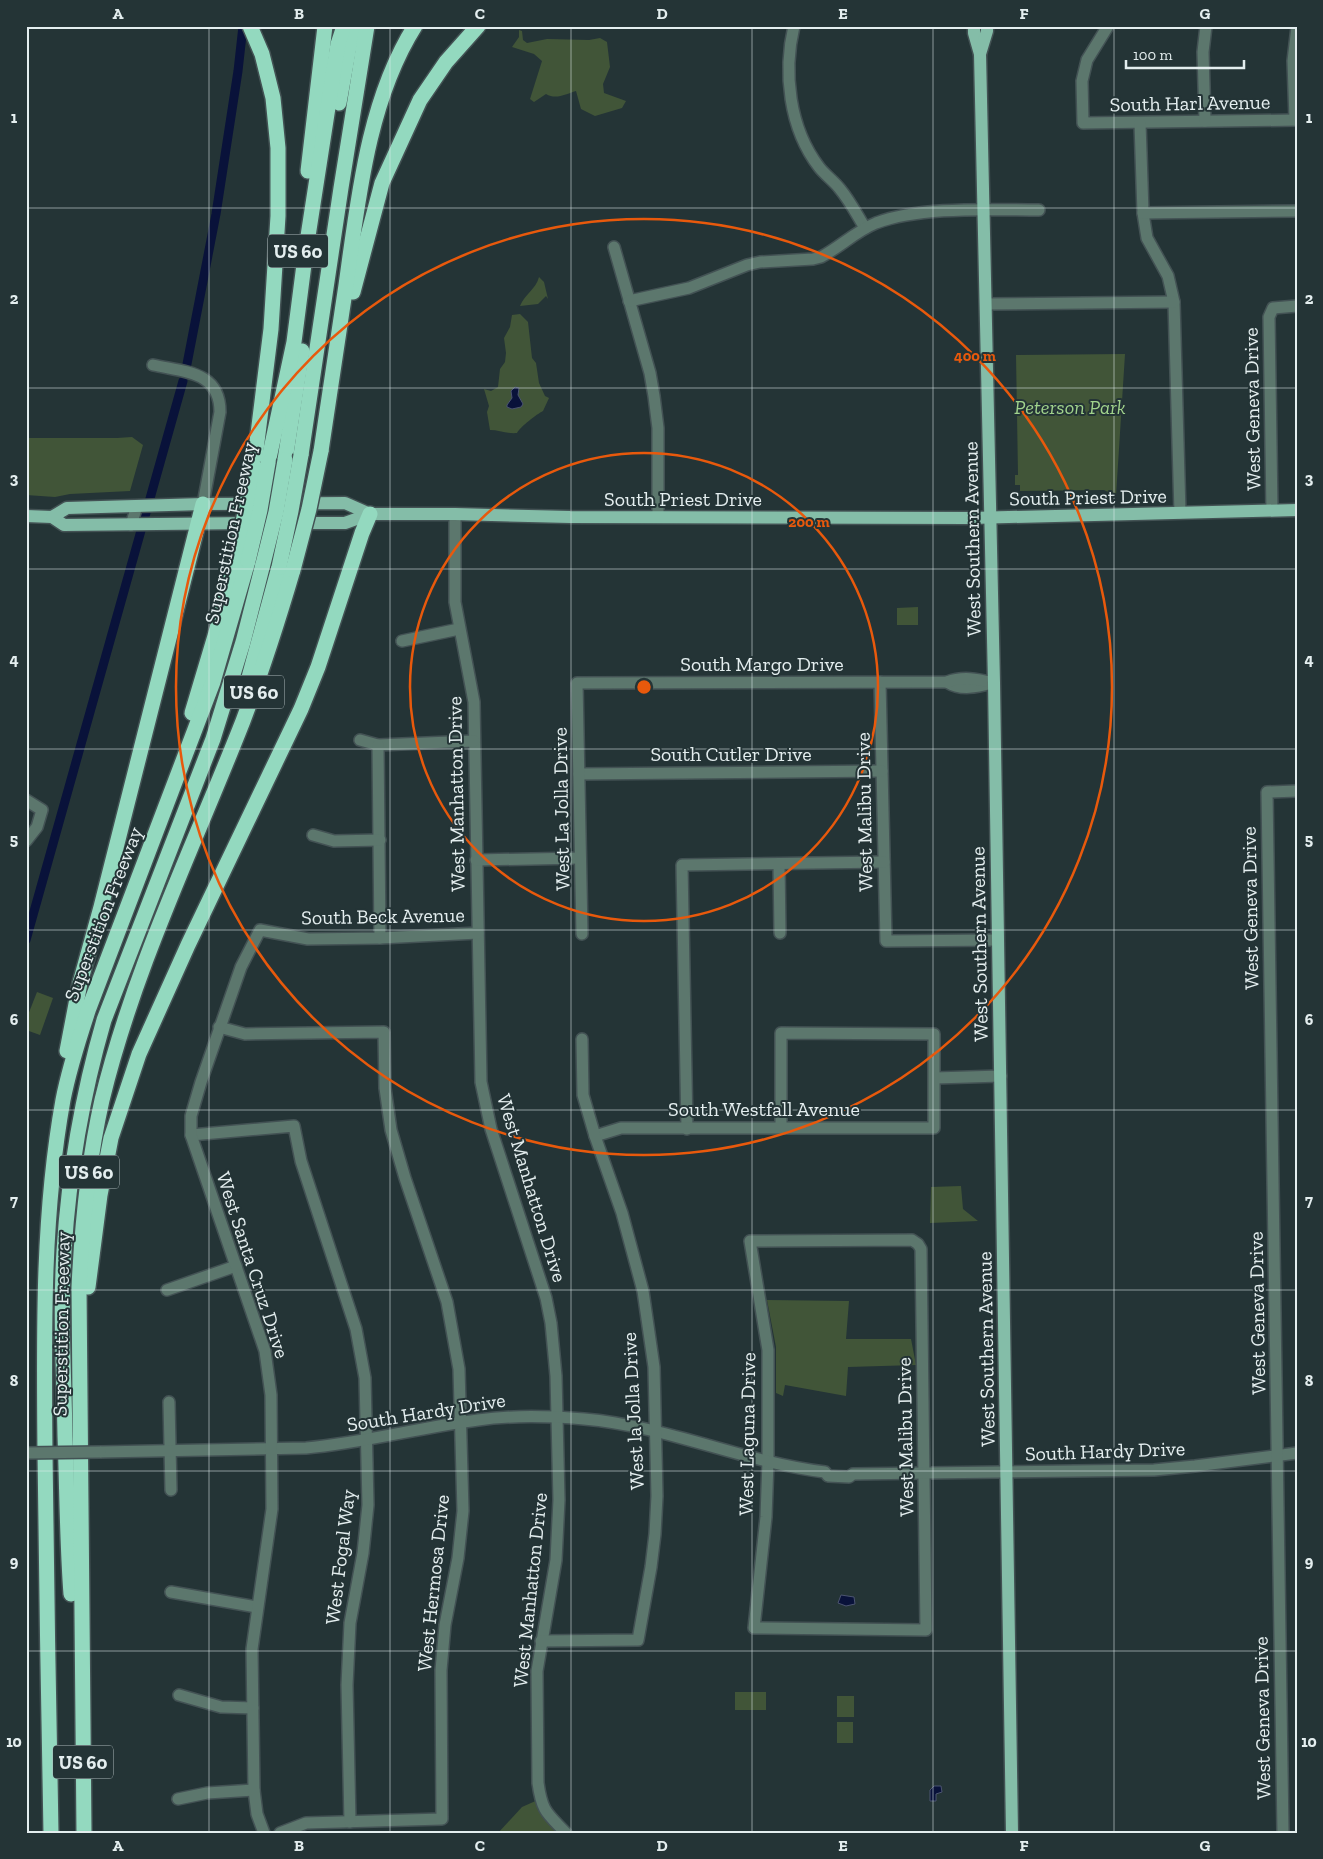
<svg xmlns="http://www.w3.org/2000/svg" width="1323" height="1859" viewBox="0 0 1323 1859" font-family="'Zilla Slab',serif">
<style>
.green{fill:#415538}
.water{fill:#09123a;stroke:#4b5470}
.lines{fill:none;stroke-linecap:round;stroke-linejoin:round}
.canal{stroke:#09123a;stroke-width:9}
.minor-casing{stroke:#435254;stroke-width:14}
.major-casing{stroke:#435254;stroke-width:15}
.highway-casing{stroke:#435254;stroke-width:18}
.minor{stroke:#5c776d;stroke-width:11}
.major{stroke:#84bda8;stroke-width:12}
.highway{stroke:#93d9bf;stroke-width:15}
.minor-bridge-casing{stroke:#435254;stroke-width:14;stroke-linecap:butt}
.highway-bridge-casing{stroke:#435254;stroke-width:18;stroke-linecap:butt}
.minor-bridge{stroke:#5c776d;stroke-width:11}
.highway-bridge{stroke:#93d9bf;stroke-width:15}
.grid{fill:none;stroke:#e4eeef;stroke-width:1;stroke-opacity:0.55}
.ring{fill:none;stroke:#e8590c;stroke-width:2.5}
.labels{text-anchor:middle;stroke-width:4;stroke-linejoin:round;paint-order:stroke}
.shield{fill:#243436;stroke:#aab6b8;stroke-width:1}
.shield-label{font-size:19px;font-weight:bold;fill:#e4eeef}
.street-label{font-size:20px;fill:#e4eeef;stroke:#243436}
.park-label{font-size:20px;font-style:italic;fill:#a1d38c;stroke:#243436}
.centre{fill:#e8590c;stroke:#243436;stroke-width:2.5}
.ring-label{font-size:15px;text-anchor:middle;font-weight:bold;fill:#e8590c;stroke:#243436;stroke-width:4;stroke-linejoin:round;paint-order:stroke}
.neatline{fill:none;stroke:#e4eeef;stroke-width:2}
.grid-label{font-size:16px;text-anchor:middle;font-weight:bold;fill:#e4eeef}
</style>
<rect width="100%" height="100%" fill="#243436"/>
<g class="green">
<path d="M 519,30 L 522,31 L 523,40 L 527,43 L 547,39 L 589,40 L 600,38 L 607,42 L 610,67 L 603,84 L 604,93 L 626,101 L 622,108 L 595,116 L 581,109 L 576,91 C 566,94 556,100 546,94 L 534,102 L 530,99 L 542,61 L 534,54 L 512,47 L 519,37 Z"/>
<path d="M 539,277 L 544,282 L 548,299 L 546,296 L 538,304 L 520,306 C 525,294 536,289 539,277 Z"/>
<path d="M 520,314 L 528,322 L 532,358 L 536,363 L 539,383 L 545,396 L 549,398 L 543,411 C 537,414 520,427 517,433 C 507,434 499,430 490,430 L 487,412 L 489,406 L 484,389 L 491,391 L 498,387 L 500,369 L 505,362 L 506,353 L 504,338 L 510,327 L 512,315 Z"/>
<polygon points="1125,354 1116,496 1104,490 1020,491 1020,485 1015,485 1015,475 1018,475 1016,355"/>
<polygon points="132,437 143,445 130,491 70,494 55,497 26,495 26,438 117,438"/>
<polygon points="918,607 918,625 897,625 897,608"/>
<polygon points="37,992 53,998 40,1035 26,1030 26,1020"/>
<polygon points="961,1186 963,1209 978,1221 930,1223 931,1187"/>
<polygon points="767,1300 849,1301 846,1339 911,1339 916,1365 848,1367 846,1396 785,1385 783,1396 776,1393 776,1347"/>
<rect x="735" y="1692" width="31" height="18"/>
<rect x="837" y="1696" width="17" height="21"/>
<rect x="837" y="1722" width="16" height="21"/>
<polygon points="540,1799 566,1833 498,1833 522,1807"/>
</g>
<g class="water">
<polygon points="515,387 519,388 518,395 523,404 521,407 512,409 507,407 507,405 512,398 511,391"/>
<polygon points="841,1595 854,1597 855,1604 846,1606 838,1603"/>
<polygon points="934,1786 941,1786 942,1792 936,1794 936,1801 930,1801 930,1790"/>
</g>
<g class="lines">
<g class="canal">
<polyline points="187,364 216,214 238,71 243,26"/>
<polyline points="26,940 183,381"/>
</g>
<defs>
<g id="minor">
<path d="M 794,26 C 783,72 789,128 819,167 C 825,175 834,181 840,189 C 850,201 857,215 865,228"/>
<polyline points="1108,26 1087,60 1082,81 1083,123 1297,120"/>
<polyline points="1295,120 1293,61 1297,27"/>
<polyline points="1205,121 1203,52 1206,26"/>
<polyline points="1140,123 1143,213 1147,238 1168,276 1174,302 1180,513"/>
<polyline points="1143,213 1297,211"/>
<polyline points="614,247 650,373 654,396 658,428 658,517"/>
<path d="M 629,301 L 689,288 L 747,265 L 760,262 L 813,259 L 821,257 C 840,247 856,231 876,223 C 922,206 990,210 1039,210"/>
<polyline points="986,304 1174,302"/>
<path d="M 153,365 C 184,372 220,371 220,412 L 203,504"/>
<polyline points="1272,511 1269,317 1273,308 1297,306"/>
<path d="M 455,514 L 455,602 L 474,702 L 481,1082 L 491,1129 L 546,1298 L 551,1323 L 556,1376 L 559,1500 L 556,1560 L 537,1671 L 538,1783 C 542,1812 547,1813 566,1833"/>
<polyline points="131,525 137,506"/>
<polyline points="402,641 459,629"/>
<polyline points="880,682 886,941 997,940"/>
<path d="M 947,682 C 961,691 977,687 993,683"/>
<polyline points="360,740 378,745 474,741"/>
<polyline points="378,745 380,938"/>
<polyline points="579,774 882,771"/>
<polyline points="26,800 42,810 37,827 26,841"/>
<polyline points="313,835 334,841 380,840"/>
<polyline points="476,860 580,858"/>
<polyline points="779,864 780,933"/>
<path d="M 582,934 L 577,683 L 947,682 C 963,676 977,679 994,683"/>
<polyline points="219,1027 245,1034 384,1032 385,1088 391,1130 405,1178 447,1302 459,1369 463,1511 458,1558 445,1625 441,1670 442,1819 306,1823 280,1833"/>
<polyline points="935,1078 1001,1076"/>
<polyline points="687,1129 682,865 884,862"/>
<polyline points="191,1135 294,1126 301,1161 356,1329 365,1378 368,1505 363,1553 350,1623 347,1685 350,1822"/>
<polyline points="595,1136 621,1128 934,1128 934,1034 781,1033 781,1128"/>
<polygon points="912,1240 918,1244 921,1249 926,1630 754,1628 766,1517 768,1461 768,1350 750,1241"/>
<polyline points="167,1290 236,1266"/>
<polyline points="169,1402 171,1490"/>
<path d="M 100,1452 L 306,1448 C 364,1443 421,1427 478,1420 C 513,1415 549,1416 584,1419 C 667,1426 743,1462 825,1472 L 828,1476 L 849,1477 L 853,1474 L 1154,1470 L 1195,1466 L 1297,1453"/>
<polyline points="171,1592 257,1607"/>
<polyline points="541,1641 638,1640 651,1567 655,1534 657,1496 654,1367 643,1291 622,1213 595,1136 583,1095 582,1039"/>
<polyline points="179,1695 221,1707 253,1708"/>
<polyline points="178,1799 207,1793 254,1790"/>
<polyline points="264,1833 257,1814 254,1790 252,1649 272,1509 271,1395 265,1351 191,1135 191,1116 201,1082 241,967 260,930 308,939 380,938 478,933"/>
<polyline points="1283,1833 1267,792 1297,791"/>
</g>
<g id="major">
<polyline points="974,26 974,33 980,54 994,683 1012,1833"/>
<polyline points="980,54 987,31 987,26"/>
<polyline points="26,516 52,517 64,525 251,523"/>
<polyline points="52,517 67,508 203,504 345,503 370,514"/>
<polyline points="296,523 345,523 370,514 455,514 570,517 971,518 1297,510"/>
</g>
<g id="highway">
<polyline points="250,26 262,54 273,98 278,148 278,216 271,329 254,466"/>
<polyline points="339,103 349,47 355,26"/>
<polyline points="308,171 325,26"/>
<polyline points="353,292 382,183 420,100 446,62 478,26"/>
<path d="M 321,451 C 329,395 338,340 346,285 C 358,200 368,100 415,26"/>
<polyline points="301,455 341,188 367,26"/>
<polyline points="285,460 302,351"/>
<polyline points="268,463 294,342 306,249 331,88 338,44 344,26"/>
<polyline points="248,681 279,567"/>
<polyline points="192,713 215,636 236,558"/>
<polyline points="67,1051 80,983 101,907 203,504"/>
<polyline points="88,1287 100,1195 111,1138 139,1054 188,945 301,709 318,667 362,533 370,514"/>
<path d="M 71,1594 C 67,1542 67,1489 65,1436 C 64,1374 60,1312 64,1251 C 69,1172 82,1096 104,1020 L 213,739 L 243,642 L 263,564"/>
<path d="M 51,1833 C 49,1706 46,1580 45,1453 C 44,1336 42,1216 63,1100 C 69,1069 79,1038 89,1008 L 213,682 L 248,561"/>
<path d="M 84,1833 L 79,1287 C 82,1224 88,1162 102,1100 C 134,968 194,846 243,721 C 262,671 278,621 293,570"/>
</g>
</defs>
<use href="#minor" class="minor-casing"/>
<use href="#major" class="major-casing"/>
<use href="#highway" class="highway-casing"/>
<use href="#minor" class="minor"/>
<use href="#major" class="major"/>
<use href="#highway" class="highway"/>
<defs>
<polyline id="minor-bridge" points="26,1453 100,1452"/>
<g id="highway-bridge">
<polyline points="236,558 254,466"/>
<polyline points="248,561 260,510 268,463"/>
<polyline points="263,564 276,512 285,460"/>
<polyline points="279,567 291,511 301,455"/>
<polyline points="293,570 309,509 321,451"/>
</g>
</defs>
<use href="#minor-bridge" class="minor-bridge-casing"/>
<use href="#highway-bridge" class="highway-bridge-casing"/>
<use href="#minor-bridge" class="minor-bridge"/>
<use href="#highway-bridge" class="highway-bridge"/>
</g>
<path class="grid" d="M 209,26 L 209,1833M 390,26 L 390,1833M 571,26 L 571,1833M 752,26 L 752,1833M 933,26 L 933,1833M 1114,26 L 1114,1833M 26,208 L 1297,208M 26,388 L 1297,388M 26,569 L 1297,569M 26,749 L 1297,749M 26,930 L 1297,930M 26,1110 L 1297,1110M 26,1290 L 1297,1290M 26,1471 L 1297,1471M 26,1651 L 1297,1651"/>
<g class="ring">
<circle cx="644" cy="687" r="234"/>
<circle cx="644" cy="687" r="468"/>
</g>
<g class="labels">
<g class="shield">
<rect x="268" y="234.5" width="60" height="33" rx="4"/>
<rect x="224" y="675.5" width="60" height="33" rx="4"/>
<rect x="59" y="1155.5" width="60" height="33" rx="4"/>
<rect x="53" y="1745.5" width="60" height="33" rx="4"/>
</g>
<g class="shield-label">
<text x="298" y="258">US 60</text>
<text x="254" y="699">US 60</text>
<text x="89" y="1179">US 60</text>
<text x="83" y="1769">US 60</text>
</g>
<g class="street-label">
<text transform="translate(1190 103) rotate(-1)" y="7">South Harl Avenue</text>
<text transform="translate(1252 409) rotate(-91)" y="7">West Geneva Drive</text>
<text transform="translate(1088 497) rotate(-1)" y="7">South Priest Drive</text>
<text x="683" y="506">South Priest Drive</text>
<text transform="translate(230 533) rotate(-78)" y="7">Superstition Freeway</text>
<text transform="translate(972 539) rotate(-91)" y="7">West Southern Avenue</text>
<text x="762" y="671">South Margo Drive</text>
<text x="731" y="761">South Cutler Drive</text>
<text transform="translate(456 794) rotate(-91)" y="7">West Manhatton Drive</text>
<text transform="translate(561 809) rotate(-91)" y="7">West La Jolla Drive</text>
<text transform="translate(864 812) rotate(-91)" y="7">West Malibu Drive</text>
<text transform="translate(1250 908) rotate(-91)" y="7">West Geneva Drive</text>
<text transform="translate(103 914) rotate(-69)" y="7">Superstition Freeway</text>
<text transform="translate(383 916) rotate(-1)" y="7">South Beck Avenue</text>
<text transform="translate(979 944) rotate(-91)" y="7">West Southern Avenue</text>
<text x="764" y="1116">South Westfall Avenue</text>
<text transform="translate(532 1188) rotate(73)" y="7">West Manhatton Drive</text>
<text transform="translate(253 1265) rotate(72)" y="7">West Santa Cruz Drive</text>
<text transform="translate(1257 1313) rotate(-91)" y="7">West Geneva Drive</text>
<text transform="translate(61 1324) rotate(-89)" y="7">Superstition Freeway</text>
<text transform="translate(986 1349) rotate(-91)" y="7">West Southern Avenue</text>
<text transform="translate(633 1411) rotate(-93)" y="7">West la Jolla Drive</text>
<text transform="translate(426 1412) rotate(-9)" y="7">South Hardy Drive</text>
<text transform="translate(747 1434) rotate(-89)" y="7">West Laguna Drive</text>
<text transform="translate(905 1437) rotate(-91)" y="7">West Malibu Drive</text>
<text transform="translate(1105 1451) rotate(-2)" y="7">South Hardy Drive</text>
<text transform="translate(340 1557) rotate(-83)" y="7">West Fogal Way</text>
<text transform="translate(433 1583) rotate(-84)" y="7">West Hermosa Drive</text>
<text transform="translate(530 1590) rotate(-84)" y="7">West Manhatton Drive</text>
<text transform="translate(1262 1718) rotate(-91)" y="7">West Geneva Drive</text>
</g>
<g class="park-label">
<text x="1070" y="414">Peterson Park</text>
</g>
</g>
<circle cx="644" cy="687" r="8" class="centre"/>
<g class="ring-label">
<text x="975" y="361">400 m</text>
<text x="809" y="527">200 m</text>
</g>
<rect width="1323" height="1859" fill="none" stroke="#243436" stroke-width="55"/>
<path d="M1126 60v8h118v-8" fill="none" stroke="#e4eeef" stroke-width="2.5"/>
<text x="1133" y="60" font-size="15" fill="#e4eeef" stroke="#243436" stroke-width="4" paint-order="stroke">100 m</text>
<rect x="28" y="28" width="1268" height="1804" class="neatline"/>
<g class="grid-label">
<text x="118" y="19">A</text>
<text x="299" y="19">B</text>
<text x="480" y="19">C</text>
<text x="662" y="19">D</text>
<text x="843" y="19">E</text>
<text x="1024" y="19">F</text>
<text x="1205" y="19">G</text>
<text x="14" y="123">1</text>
<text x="1309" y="123">1</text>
<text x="14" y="304">2</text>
<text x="1309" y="304">2</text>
<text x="14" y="484">3</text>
<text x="1309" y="484">3</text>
<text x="14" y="665">4</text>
<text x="1309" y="665">4</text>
<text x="14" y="845">5</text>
<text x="1309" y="845">5</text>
<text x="14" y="1025">6</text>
<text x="1309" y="1025">6</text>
<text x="14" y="1206">7</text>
<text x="1309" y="1206">7</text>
<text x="14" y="1386">8</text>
<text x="1309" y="1386">8</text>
<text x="14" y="1567">9</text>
<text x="1309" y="1567">9</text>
<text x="14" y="1747">10</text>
<text x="1309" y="1747">10</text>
<text x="118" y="1851">A</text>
<text x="299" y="1851">B</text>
<text x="480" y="1851">C</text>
<text x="662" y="1851">D</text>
<text x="843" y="1851">E</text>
<text x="1024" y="1851">F</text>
<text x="1205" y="1851">G</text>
</g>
</svg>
